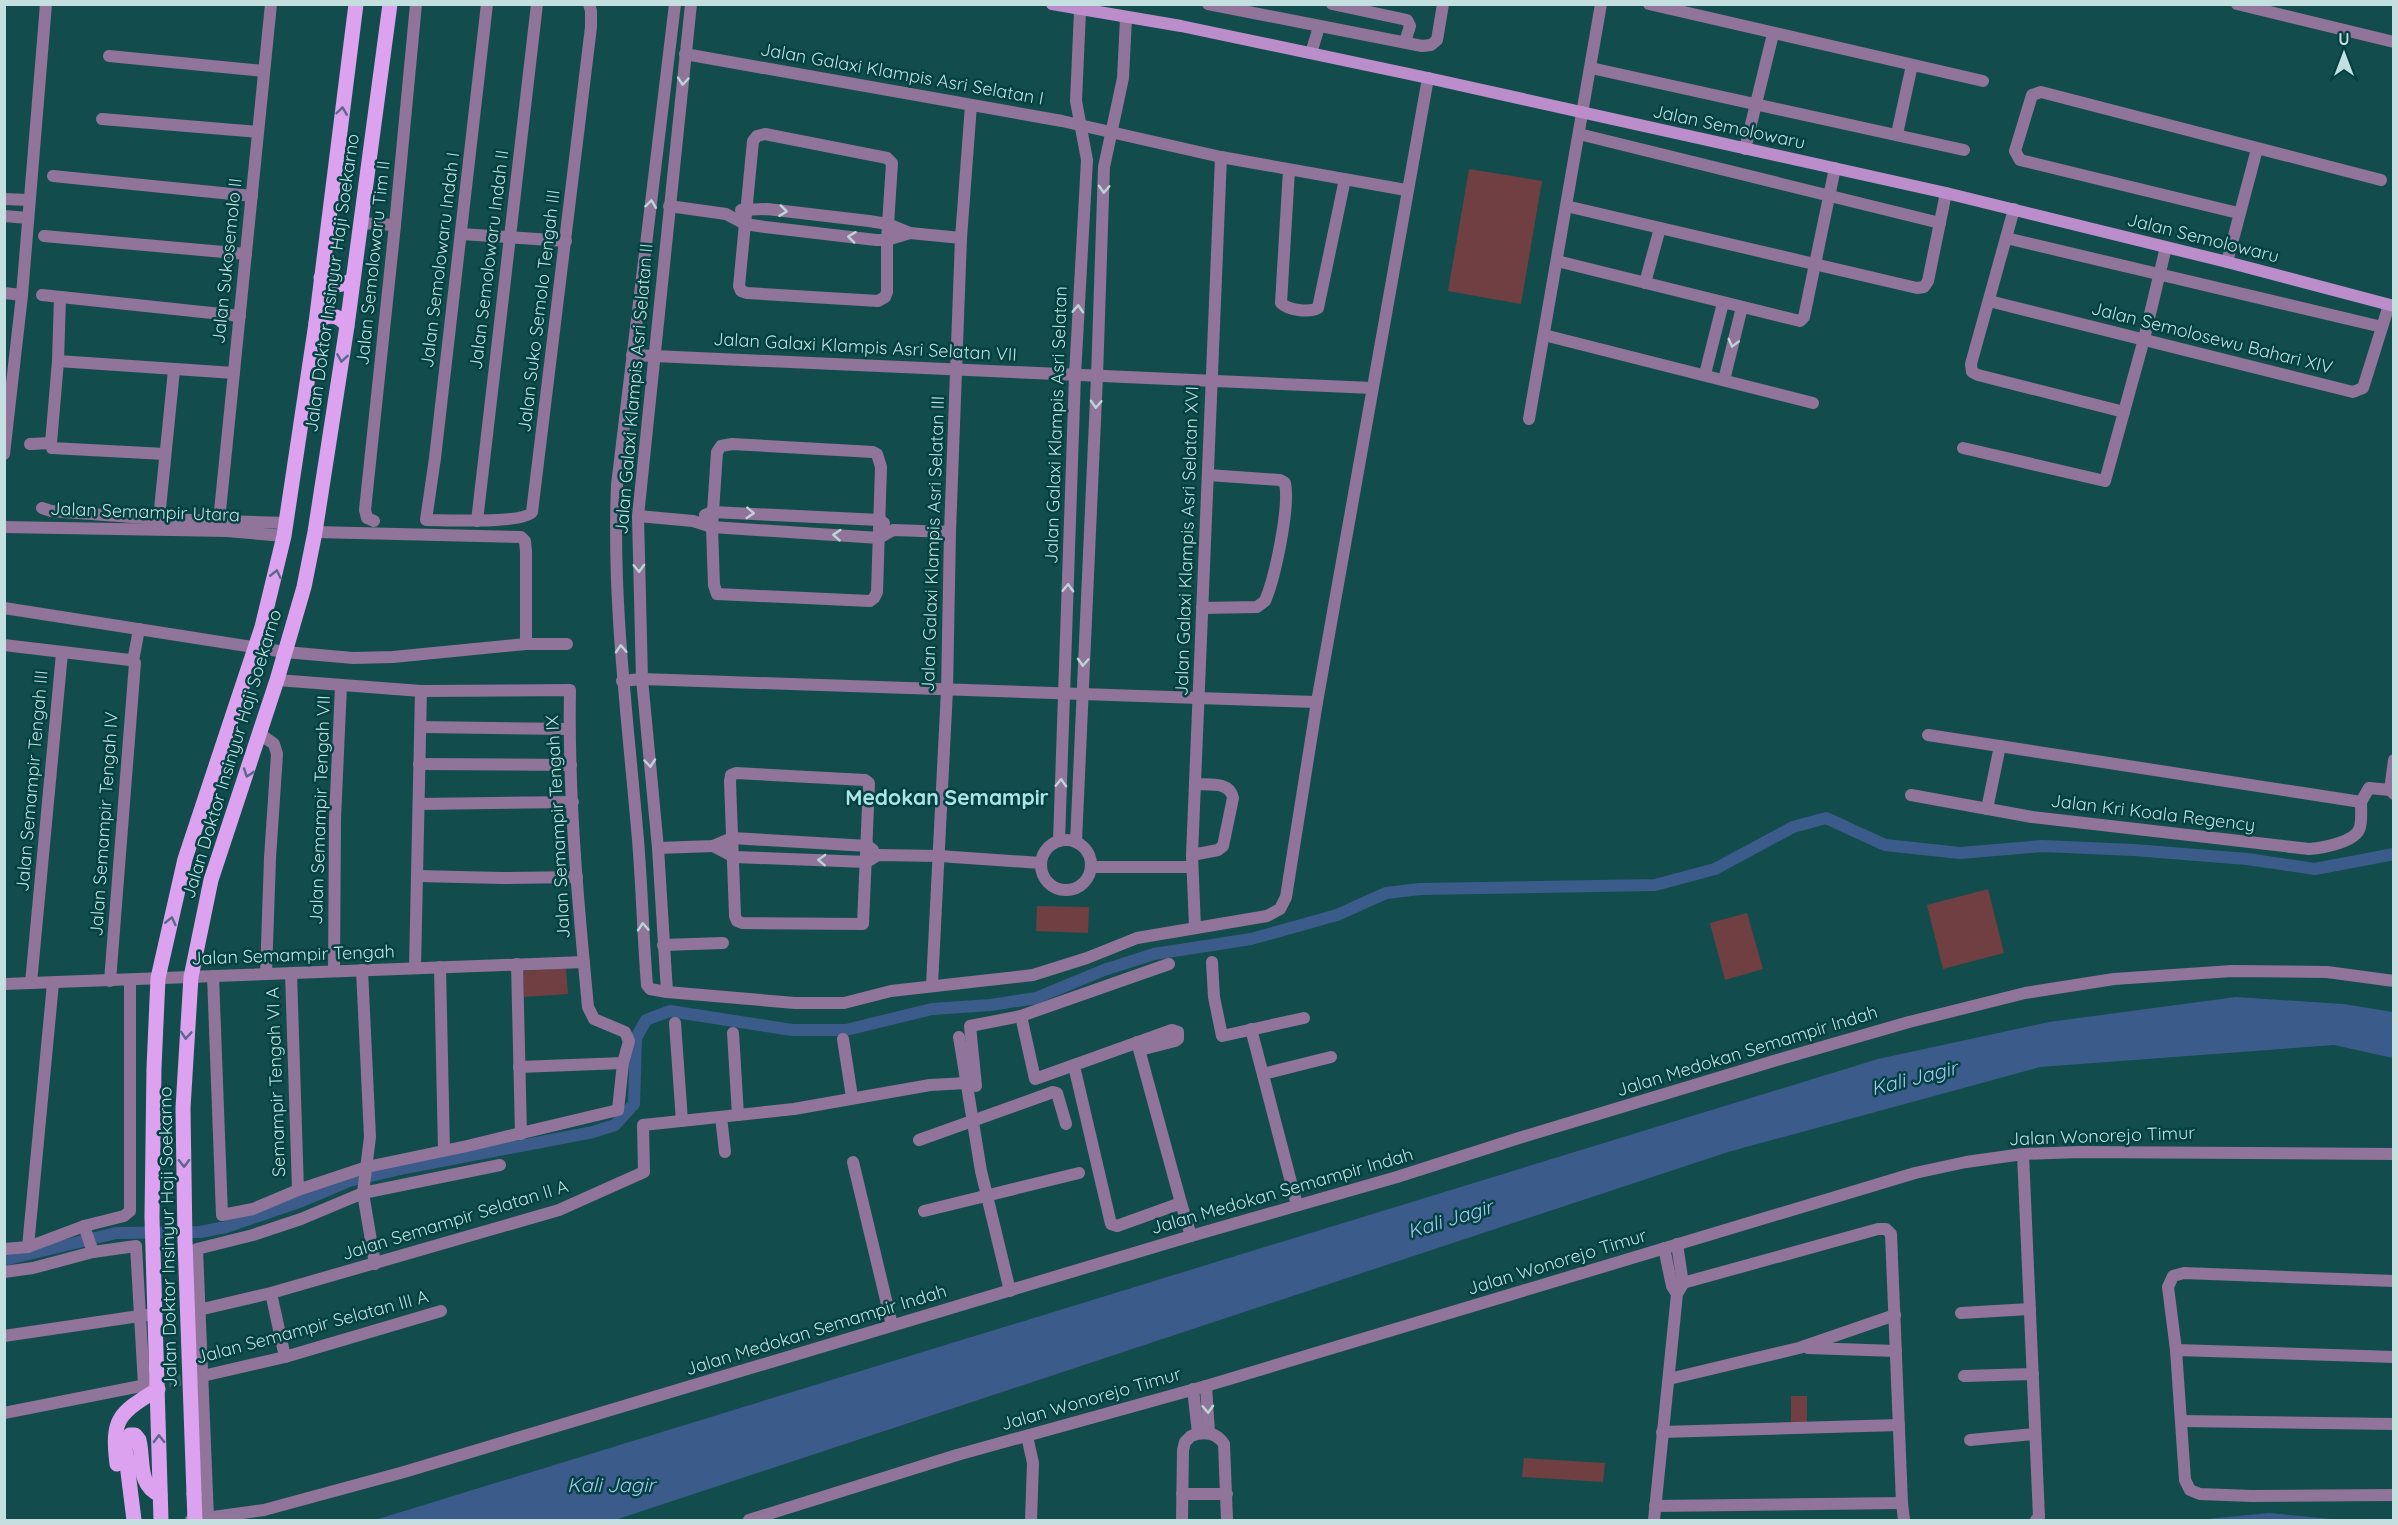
<svg xmlns="http://www.w3.org/2000/svg" width="2398" height="1525" viewBox="0 0 2398 1525" font-family="Quicksand,sans-serif">
<style>
.green{fill:#703f41}
.water{fill:#3b5c8b}
.lines{fill:none;stroke-linecap:round;stroke-linejoin:round}
.canal{stroke:#3b5c8b;stroke-width:12}
.minor-tunnel{stroke:#2e6263;stroke-width:12;stroke-dasharray:12 6;stroke-linecap:butt}
.minor{stroke:#90749a;stroke-width:12}
.tertiary{stroke:#90749a;stroke-width:12}
.secondary{stroke:#bb8ecb;stroke-width:12}
.primary{stroke:#dca2f0;stroke-width:15}
.primary-bridge{stroke:#dca2f0;stroke-width:15}
.oneway{stroke:#bfd4d8}
.oneway2{stroke:#5a6888}
.labels{text-anchor:middle;stroke-width:5;stroke-linejoin:round;paint-order:stroke}
.street-label{font-size:18px;fill:#c4dfdf;stroke:#034142}
.water-label{font-size:20px;font-style:italic;fill:#a7c6f1;stroke:#034142}
.quarter-label{font-size:21px;font-weight:bold;fill:#ade5e6;stroke:#034142}
</style>
<rect width="100%" height="100%" fill="#134c4d"/>
<g class="green">
<polygon points="1469,169 1542,181 1521,304 1448,291"/>
<polygon points="1988,889 2004,953 1943,969 1927,905"/>
<polygon points="1037,906 1089,907 1088,933 1036,931"/>
<polygon points="1747,913 1763,969 1725,980 1710,923"/>
<polygon points="566,968 568,994 524,997 523,971"/>
<rect x="1791" y="1396" width="16" height="27"/>
<polygon points="1524,1458 1605,1463 1603,1482 1522,1477"/>
</g>
<g class="water">
<polygon points="2236,997 2343,1004 2393,1012 2393,1058 2334,1045 2040,1067 1728,1152 615,1520 375,1520 1878,1059 2049,1022"/>
<polygon points="2269,1513 2342,1520 2197,1520"/>
</g>
<g class="lines">
<polyline class="canal" points="4,1260 116,1233 200,1232 226,1227 302,1201 349,1181 405,1168 593,1132 615,1125 634,1104 636,1038 646,1020 670,1011 792,1030 846,1030 932,1009 991,1005 1036,998 1104,970 1154,954 1251,939 1337,915 1386,893 1420,889 1655,885 1715,869 1793,827 1826,818 1885,845 1960,853 2042,846 2134,850 2247,859 2315,869 2394,854"/>
<g class="minor-tunnel">
<polyline points="146,1315 190,1312"/>
<polyline points="151,1384 192,1378"/>
</g>
<g class="minor">
<path d="M 487,4 L 435,458 L 426,520 C 444,520 523,524 532,512 L 591,27 L 591,11 L 589,4"/>
<path d="M 675,4 L 617,485 C 612,603 628,721 638,840 C 642,888 643,937 647,985 L 650,989 L 667,992 L 795,1003 L 844,1003 L 891,991 L 1033,975 L 1087,958 L 1137,938 L 1267,916 L 1280,909 L 1286,897 L 1317,702 L 1428,78"/>
<polyline points="1208,4 1422,46 1431,45 1437,40 1443,4"/>
<polyline points="1332,4 1407,20 1410,26 1405,42"/>
<polyline points="1649,4 1983,81"/>
<polyline points="2237,4 2394,42"/>
<polyline points="1311,53 1319,27"/>
<polyline points="685,54 1062,121 1221,157 1406,190"/>
<polyline points="109,56 264,71"/>
<polyline points="1591,68 1964,150"/>
<polyline points="102,119 258,132"/>
<polygon points="765,134 887,158 892,163 887,240 887,292 885,297 878,301 747,293 741,291 739,286 753,141 757,136"/>
<polyline points="1579,134 1940,223"/>
<polyline points="1897,134 1912,65"/>
<polyline points="1745,149 1773,34"/>
<path d="M 1289,170 L 1281,303 C 1288,310 1309,313 1318,308 L 1345,179"/>
<polyline points="53,176 252,196"/>
<polyline points="4,199 29,200"/>
<polyline points="669,206 726,214 745,224 765,227 876,240 887,240 910,233"/>
<polyline points="1566,206 1917,288 1924,287 1928,281 1946,193"/>
<polyline points="2014,209 1971,364 1972,372 1978,375 2124,412"/>
<polyline points="741,210 767,209 869,221 888,224 910,233 961,238"/>
<polyline points="2238,213 2020,160 2015,151 2032,95 2041,92 2381,180"/>
<polyline points="4,216 28,218"/>
<polyline points="360,223 395,225"/>
<polyline points="461,234 566,241"/>
<polyline points="44,236 246,254"/>
<polyline points="2006,238 2382,327"/>
<polyline points="1557,261 1800,321 1804,317 1835,168"/>
<polyline points="2227,262 2257,149"/>
<polyline points="1645,283 1660,228"/>
<polyline points="4,293 22,295"/>
<polyline points="42,295 240,316"/>
<polyline points="60,297 58,361 51,443 52,448 165,454"/>
<polyline points="1989,301 2353,392 2363,388 2389,305"/>
<polyline points="1544,335 1813,403"/>
<polyline points="632,355 1372,388"/>
<polyline points="58,361 234,373"/>
<polyline points="1705,374 1723,303"/>
<polyline points="1724,380 1742,307"/>
<polyline points="1529,419 1601,4"/>
<polyline points="30,444 51,443"/>
<polygon points="732,444 873,452 877,454 881,467 877,592 874,598 870,601 717,594 714,585 712,527 717,452 721,446"/>
<polyline points="1963,448 2105,481 2144,339 2166,247"/>
<polyline points="4,454 22,295 46,4"/>
<polyline points="42,508 51,511 159,519 287,523"/>
<polyline points="705,515 712,512 880,520 884,523"/>
<polyline points="638,516 693,521 712,527 879,538 893,530 950,532"/>
<polyline points="159,519 174,370"/>
<polyline points="219,521 271,4"/>
<polyline points="374,521 367,518 365,510 395,225 416,4"/>
<polyline points="477,521 537,4"/>
<polyline points="4,527 227,531 284,536"/>
<polyline points="315,532 521,537 525,541 526,552 526,644"/>
<polyline points="4,608 285,652 353,658 393,657 526,644 567,644"/>
<path d="M 1202,608 L 1257,607 L 1265,601 C 1275,578 1290,507 1285,483 L 1280,480 L 1208,475"/>
<polyline points="4,645 130,660 135,663 110,981"/>
<polyline points="133,661 139,629"/>
<polyline points="622,681 642,679 1317,702"/>
<polyline points="421,727 569,729"/>
<polyline points="260,734 274,744 277,754 270,858 266,974"/>
<polyline points="1928,735 2361,802 2369,788 2390,790 2394,794"/>
<polyline points="419,764 571,765"/>
<polygon points="736,773 865,780 869,783 863,924 742,923 737,921 735,916 730,781 731,775"/>
<polyline points="2390,790 2394,760"/>
<path d="M 1911,795 L 2032,817 L 2309,849 C 2322,848 2357,842 2360,827 C 2362,819 2361,810 2361,802"/>
<polyline points="419,804 573,802"/>
<polyline points="1987,809 2000,746"/>
<circle cx="1066" cy="865" r="25"/>
<polyline points="1059,841 1075,375 1087,160 1076,101 1080,11"/>
<polyline points="1076,842 1097,376 1104,167 1123,78 1126,18"/>
<polyline points="713,846 734,857 867,862 878,855 939,856 1041,863"/>
<polyline points="658,848 713,846 732,838 868,846 873,850"/>
<path d="M 1192,855 L 1218,850 L 1223,846 L 1233,798 C 1230,781 1209,785 1195,784"/>
<polyline points="1091,867 1192,867"/>
<polyline points="417,876 502,878 577,877"/>
<polyline points="1195,927 1192,855 1221,157"/>
<polyline points="663,945 723,943"/>
<polyline points="1212,962 1214,997 1222,1036 1304,1018"/>
<polyline points="517,964 521,1134"/>
<polyline points="440,967 444,1150"/>
<polyline points="415,968 421,691"/>
<polyline points="362,970 370,1137 363,1193 375,1264"/>
<polyline points="334,971 335,819 341,686"/>
<polyline points="291,973 298,1190"/>
<path d="M 213,976 L 222,1215 L 253,1209 L 298,1190 L 367,1167 L 467,1146 L 618,1110 L 623,1063 L 629,1041 L 625,1032 L 594,1019 L 588,1007 C 578,902 568,796 570,690 L 421,691 L 277,680"/>
<polyline points="31,983 62,653"/>
<polyline points="4,984 584,962"/>
<polyline points="932,985 947,690 950,532 961,238 971,105"/>
<polyline points="667,992 658,848 642,679 638,516 691,4"/>
<polyline points="1021,1016 1035,1079 1172,1030 1178,1032 1178,1039 1175,1041 1140,1050"/>
<polyline points="675,1023 682,1121"/>
<polyline points="1251,1029 1297,1205"/>
<polyline points="733,1033 738,1115"/>
<polyline points="959,1037 981,1171 1010,1291"/>
<polyline points="843,1039 852,1097"/>
<polyline points="1074,1066 1111,1224 1117,1226 1181,1203 1137,1042"/>
<polyline points="519,1067 623,1063"/>
<polyline points="1263,1074 1331,1057"/>
<polyline points="976,1086 970,1026 1021,1016 1169,964"/>
<polyline points="721,1117 725,1152"/>
<polyline points="919,1140 1053,1092 1057,1093 1066,1124"/>
<polyline points="2023,1154 2039,1517 2036,1520"/>
<polyline points="853,1162 892,1325"/>
<polyline points="1181,1203 1191,1236"/>
<polyline points="924,1211 1079,1173"/>
<polyline points="84,1226 93,1252"/>
<polyline points="28,1247 53,983"/>
<polyline points="1664,1248 1672,1286 1675,1291"/>
<polyline points="4,1249 28,1247 84,1226 124,1216 130,1211 130,980"/>
<polyline points="4,1272 33,1268 93,1252 136,1246 144,1385"/>
<polyline points="2394,1281 2184,1273 2173,1276 2168,1287 2176,1350 2185,1480 2190,1490 2200,1494 2252,1496 2394,1495"/>
<polyline points="1672,1286 1878,1229 1886,1229 1891,1234 1902,1503 1904,1520"/>
<polyline points="271,1293 285,1357"/>
<polyline points="190,1312 271,1293 559,1210 644,1172 643,1125 794,1109 930,1085 967,1083"/>
<polyline points="1961,1313 2030,1309"/>
<polyline points="4,1336 146,1315"/>
<polyline points="1808,1348 1896,1351"/>
<polyline points="2176,1350 2394,1357"/>
<polyline points="1964,1376 2033,1374"/>
<polyline points="194,1378 285,1357 441,1311"/>
<polyline points="1669,1379 1799,1348 1895,1315"/>
<polyline points="1206,1386 1209,1433"/>
<polyline points="1193,1389 1198,1433"/>
<polyline points="4,1413 151,1384"/>
<polyline points="2182,1421 2394,1424"/>
<polyline points="1662,1432 1899,1425"/>
<polyline points="1027,1436 1033,1463 1031,1520"/>
<polyline points="1970,1440 2035,1434"/>
<polyline points="1182,1494 1227,1494"/>
<polyline points="1655,1506 1902,1503"/>
<polyline points="208,1518 197,1249 253,1235 301,1219 363,1193 500,1165"/>
<polyline points="749,1520 957,1455 1206,1386 1915,1173 1966,1162 2023,1154 2079,1152 2394,1154"/>
<path d="M 1182,1520 L 1183,1450 L 1185,1442 L 1191,1436 C 1204,1431 1216,1432 1224,1444 L 1227,1520"/>
<polyline points="1654,1520 1677,1294 1683,1284 1677,1244"/>
</g>
<polyline class="tertiary" points="191,1520 264,1510 404,1472 1191,1236 1397,1177 1519,1138 1777,1060 1909,1022 2025,993 2114,979 2232,971 2327,972 2394,981"/>
<polyline class="secondary" points="1052,4 1181,26 1428,78 1946,193 2227,262 2394,306"/>
<g class="primary">
<path d="M 321,278 C 331,287 342,287 353,279"/>
<path d="M 316,323 C 327,313 339,314 347,326"/>
<path d="M 117,1464 C 111,1417 120,1413 158,1389"/>
<polyline points="194,1494 185,1241 183,1108 191,977 211,880 277,680 304,587 315,532 347,326 390,4"/>
<path d="M 134,1520 L 125,1448 L 130,1435 L 135,1435 L 139,1440 C 144,1460 137,1485 160,1495"/>
<polyline points="161,1520 152,1217 154,1068 158,978 185,859 262,627 284,536 316,323 356,4"/>
</g>
<polyline class="primary-bridge" points="194,1494 195,1520"/>
</g>
<defs><path id="oneway-chevron" d="M-2-3.5L2.5 0L-2 3.5" fill="none" stroke-width="1.6" stroke-linecap="round" stroke-linejoin="round" transform="scale(1.5)"/></defs>
<g class="oneway">
<use href="#oneway-chevron" transform="translate(683 81) rotate(95)"/>
<use href="#oneway-chevron" transform="translate(1104 189) rotate(92)"/>
<use href="#oneway-chevron" transform="translate(651 204) rotate(-83)"/>
<use href="#oneway-chevron" transform="translate(783 211) rotate(7)"/>
<use href="#oneway-chevron" transform="translate(852 237) rotate(-173)"/>
<use href="#oneway-chevron" transform="translate(1078 309) rotate(-87)"/>
<use href="#oneway-chevron" transform="translate(1733 343) rotate(104)"/>
<use href="#oneway-chevron" transform="translate(1096 404) rotate(93)"/>
<use href="#oneway-chevron" transform="translate(750 513) rotate(3)"/>
<use href="#oneway-chevron" transform="translate(837 535) rotate(-176)"/>
<use href="#oneway-chevron" transform="translate(639 568) rotate(88)"/>
<use href="#oneway-chevron" transform="translate(1068 588) rotate(-88)"/>
<use href="#oneway-chevron" transform="translate(621 649) rotate(-93)"/>
<use href="#oneway-chevron" transform="translate(1083 662) rotate(93)"/>
<use href="#oneway-chevron" transform="translate(650 763) rotate(85)"/>
<use href="#oneway-chevron" transform="translate(1061 783) rotate(-88)"/>
<use href="#oneway-chevron" transform="translate(822 860) rotate(-178)"/>
<use href="#oneway-chevron" transform="translate(643 927) rotate(-94)"/>
<use href="#oneway-chevron" transform="translate(1208 1409) rotate(87)"/>
</g>
<g class="oneway2">
<use href="#oneway-chevron" transform="translate(342 111) rotate(-82)"/>
<use href="#oneway-chevron" transform="translate(342 358) rotate(99)"/>
<use href="#oneway-chevron" transform="translate(276 574) rotate(-77)"/>
<use href="#oneway-chevron" transform="translate(248 773) rotate(109)"/>
<use href="#oneway-chevron" transform="translate(171 921) rotate(-77)"/>
<use href="#oneway-chevron" transform="translate(186 1035) rotate(94)"/>
<use href="#oneway-chevron" transform="translate(184 1163) rotate(89)"/>
<use href="#oneway-chevron" transform="translate(159 1439) rotate(-91)"/>
</g>
<g class="labels">
<g class="street-label">
<text transform="translate(902 74) rotate(10)" y="6">Jalan Galaxi Klampis Asri Selatan I</text>
<text transform="translate(1729 127) rotate(12)" y="6">Jalan Semolowaru</text>
<text transform="translate(2203 238) rotate(14)" y="6">Jalan Semolowaru</text>
<text transform="translate(440 260) rotate(-83)" y="6">Jalan Semolowaru Indah I</text>
<text transform="translate(489 260) rotate(-83)" y="6">Jalan Semolowaru Indah II</text>
<text transform="translate(227 261) rotate(-84)" y="6">Jalan Sukosemolo II</text>
<text transform="translate(373 263) rotate(-84)" y="6">Jalan Semolowaru Tim II</text>
<text transform="translate(332 283) rotate(-82)" y="6">Jalan Doktor Insinyur Haji Soekarno</text>
<text transform="translate(539 311) rotate(-83)" y="6">Jalan Suko Semolo Tengah III</text>
<text transform="translate(2212 338) rotate(14)" y="6">Jalan Semolosewu Bahari XIV</text>
<text transform="translate(865 347) rotate(3)" y="6">Jalan Galaxi Klampis Asri Selatan VII</text>
<text transform="translate(634 389) rotate(-85)" y="6">Jalan Galaxi Klampis Asri Selatan II</text>
<text transform="translate(1056 425) rotate(-88)" y="6">Jalan Galaxi Klampis Asri Selatan</text>
<text transform="translate(145 512) rotate(2)" y="6">Jalan Semampir Utara</text>
<text transform="translate(1187 541) rotate(-88)" y="6">Jalan Galaxi Klampis Asri Selatan XVI</text>
<text transform="translate(933 544) rotate(-88)" y="6">Jalan Galaxi Klampis Asri Selatan III</text>
<text transform="translate(232 754) rotate(-73)" y="6">Jalan Doktor Insinyur Haji Soekarno</text>
<text transform="translate(32 781) rotate(-85)" y="6">Jalan Semampir Tengah III</text>
<text transform="translate(320 810) rotate(-88)" y="6">Jalan Semampir Tengah VII</text>
<text transform="translate(2153 813) rotate(7)" y="6">Jalan Kri Koala Regency</text>
<text transform="translate(104 824) rotate(-86)" y="6">Jalan Semampir Tengah IV</text>
<text transform="translate(558 827) rotate(-93)" y="6">Jalan Semampir Tengah IX</text>
<text transform="translate(293 955) rotate(-2)" y="6">Jalan Semampir Tengah</text>
<text transform="translate(1747 1051) rotate(-17)" y="6">Jalan Medokan Semampir Indah</text>
<text transform="translate(276 1082) rotate(-92)" y="6">Semampir Tengah VI A</text>
<text transform="translate(2102 1136) rotate(-2)" y="6">Jalan Wonorejo Timur</text>
<text transform="translate(1282 1191) rotate(-16)" y="6">Jalan Medokan Semampir Indah</text>
<text transform="translate(455 1220) rotate(-17)" y="6">Jalan Semampir Selatan II A</text>
<text transform="translate(168 1237) rotate(-91)" y="6">Jalan Doktor Insinyur Haji Soekarno</text>
<text transform="translate(1557 1262) rotate(-17)" y="6">Jalan Wonorejo Timur</text>
<text transform="translate(312 1327) rotate(-15)" y="6">Jalan Semampir Selatan III A</text>
<text transform="translate(816 1330) rotate(-17)" y="6">Jalan Medokan Semampir Indah</text>
<text transform="translate(1091 1399) rotate(-16)" y="6">Jalan Wonorejo Timur</text>
</g>
<g class="water-label">
<text transform="translate(1914 1078) rotate(-14)" y="7">Kali Jagir</text>
<text transform="translate(1450 1219) rotate(-17)" y="7">Kali Jagir</text>
<text x="611" y="1492">Kali Jagir</text>
</g>
<g class="quarter-label">
<text x="947" y="805">Medokan Semampir</text>
</g>
</g>
<rect width="2398" height="1525" fill="none" stroke="#c4dfdf" stroke-width="12"/>
<g transform="translate(2344 54)" stroke="#034142" stroke-width="4.5" paint-order="stroke">
<path d="M0-4.5L10 22L0 15L-10 22Z" fill="#c4dfdf"/>
<text y="-9" font-size="16" font-weight="bold" text-anchor="middle" fill="#c4dfdf">U</text>
</g>
</svg>
